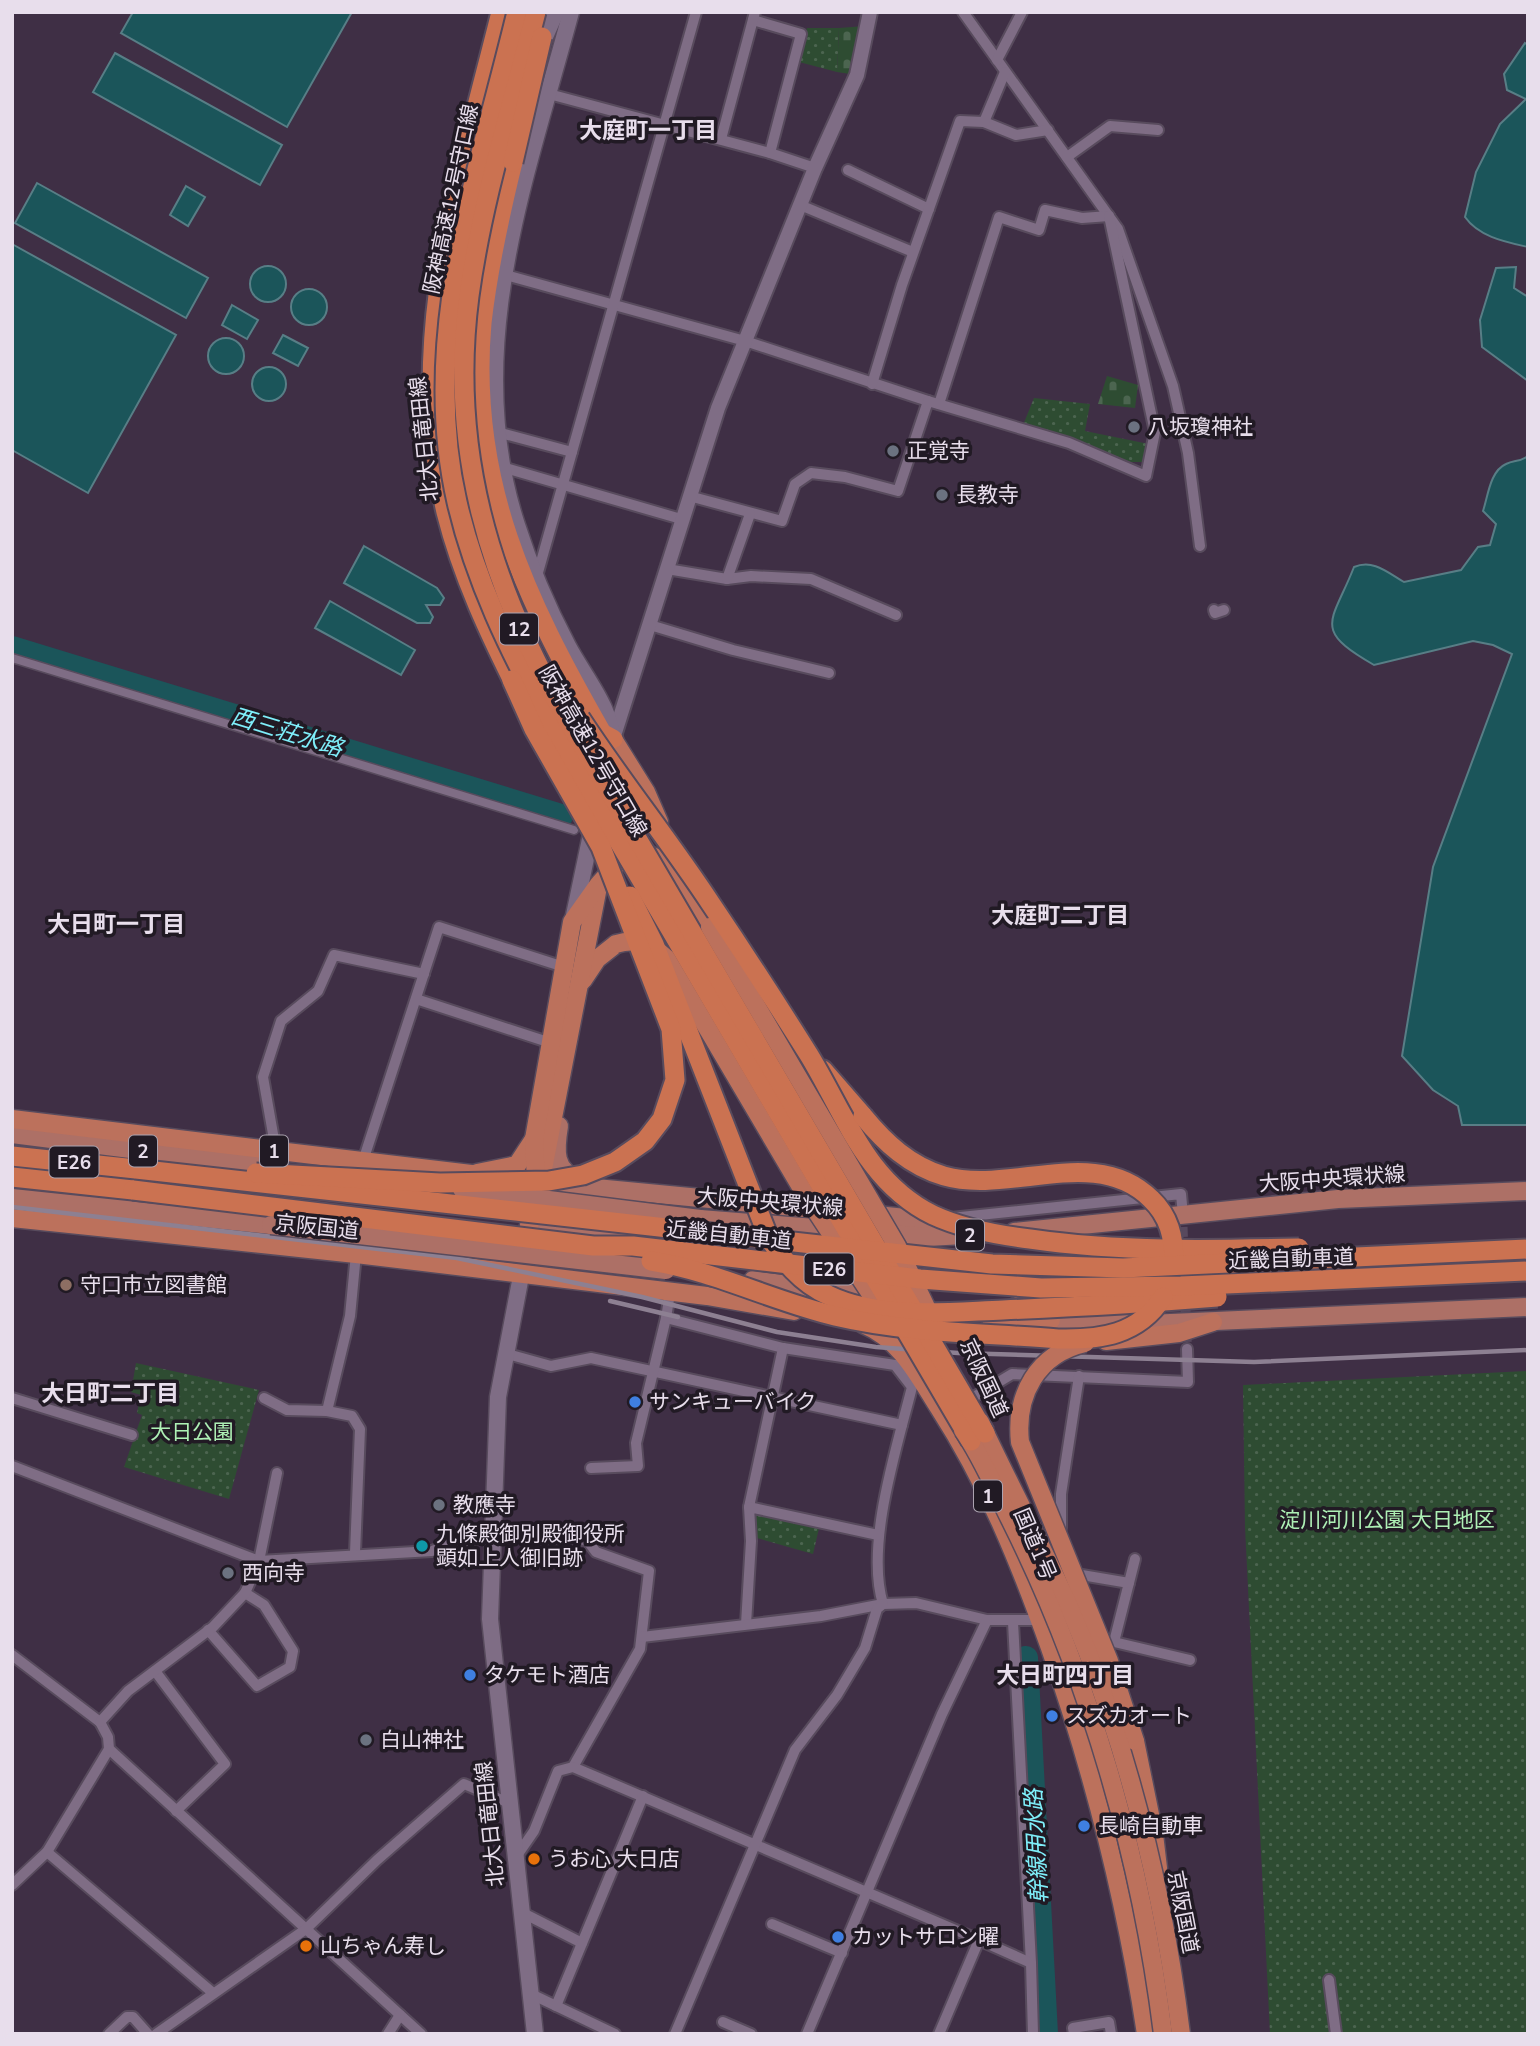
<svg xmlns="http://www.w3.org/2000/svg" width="1540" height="2046" viewBox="0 0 1540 2046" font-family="'Nunito Sans','Noto Sans JP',sans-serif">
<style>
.cemetery{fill:url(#cemetery-stones)}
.park{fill:url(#park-dots)}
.water{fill:#1b555a;stroke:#587e86;stroke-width:2}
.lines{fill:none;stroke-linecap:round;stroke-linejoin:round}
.river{stroke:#1b555a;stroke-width:24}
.minor-tunnel{stroke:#58495e;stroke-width:10;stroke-dasharray:10 5;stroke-linecap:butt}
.pedestrian-casing{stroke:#584b5d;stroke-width:11}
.minor-casing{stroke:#584b5d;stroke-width:14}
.tertiary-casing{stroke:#584b5d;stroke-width:18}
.secondary-casing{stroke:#584b5d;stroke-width:19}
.primary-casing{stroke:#584b5d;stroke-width:21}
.trunk-casing{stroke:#584b5d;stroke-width:21}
.motorway-casing{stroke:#584b5d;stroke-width:23}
.pedestrian{stroke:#7f6d85;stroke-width:8}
.minor{stroke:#7f6d85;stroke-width:10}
.tertiary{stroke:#7f6d85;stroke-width:14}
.secondary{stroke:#7f6d85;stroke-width:16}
.primary{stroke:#ad7066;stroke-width:18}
.trunk{stroke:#bc715c;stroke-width:18}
.motorway{stroke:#cb7251;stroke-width:19}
.rail{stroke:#8d8092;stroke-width:4.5}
.primary-bridge-casing{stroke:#584b5d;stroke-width:21;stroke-linecap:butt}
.trunk-bridge-casing{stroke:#584b5d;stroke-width:21;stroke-linecap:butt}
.motorway-bridge-casing{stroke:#584b5d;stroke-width:23;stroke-linecap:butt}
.primary-bridge{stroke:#ad7066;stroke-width:18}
.trunk-bridge{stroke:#bc715c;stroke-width:18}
.motorway-bridge{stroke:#cb7251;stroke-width:19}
.worship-dot{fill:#6b7280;stroke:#211a24;stroke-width:2.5}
.education-dot{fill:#8d6e63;stroke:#211a24;stroke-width:2.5}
.shop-dot{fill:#3f7fe0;stroke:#211a24;stroke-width:2.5}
.culture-dot{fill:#0f9aa8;stroke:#211a24;stroke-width:2.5}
.food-dot{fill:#e8710a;stroke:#211a24;stroke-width:2.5}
.labels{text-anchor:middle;stroke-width:7;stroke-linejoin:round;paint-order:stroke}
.shield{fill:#211a24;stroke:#aca3b0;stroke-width:2}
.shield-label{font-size:19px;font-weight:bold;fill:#e8deec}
.street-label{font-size:21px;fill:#e8deec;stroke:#211a24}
.poi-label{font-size:21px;fill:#e8deec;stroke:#211a24;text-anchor:start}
.park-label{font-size:21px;fill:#aef0b5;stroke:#211a24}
.neighbourhood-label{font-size:23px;font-weight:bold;fill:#e8deec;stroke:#211a24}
.water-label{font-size:23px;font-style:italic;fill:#7feffa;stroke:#211a24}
</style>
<defs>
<pattern id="cemetery-stones" width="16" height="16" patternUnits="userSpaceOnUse" patternTransform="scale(1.75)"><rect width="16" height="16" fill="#2e4c32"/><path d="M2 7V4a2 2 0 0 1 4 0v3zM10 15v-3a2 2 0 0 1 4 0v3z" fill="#4c6550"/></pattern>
<pattern id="park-dots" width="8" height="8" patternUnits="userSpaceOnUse" patternTransform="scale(1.75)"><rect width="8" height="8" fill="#2e4c32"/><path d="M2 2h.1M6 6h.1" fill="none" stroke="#4c6550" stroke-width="1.8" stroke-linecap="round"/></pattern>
</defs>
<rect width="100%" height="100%" fill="#3f2f45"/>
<g class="cemetery">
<polygon points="865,26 850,74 837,72 839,28"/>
<polygon points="1107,376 1138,385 1135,408 1098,404"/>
</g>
<g class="park">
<polygon points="807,28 839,28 837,72 799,62"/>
<polygon points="1034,398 1090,404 1085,431 1149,444 1143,462 1131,462 1023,425"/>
<polygon points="136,1363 259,1390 229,1499 124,1467 142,1415 137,1413 141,1395 131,1392"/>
<polygon points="1528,1371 1528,2034 1270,2034 1245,1527 1243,1385"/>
<polygon points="757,1511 820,1524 813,1554 757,1538 753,1514"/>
</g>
<g class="water">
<polygon points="133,12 352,12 287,127 121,33"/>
<path d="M 1525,43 L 1528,45 L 1528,247 C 1506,242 1479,237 1465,217 L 1476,172 L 1500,124 L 1526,99 L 1507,90 L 1504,74 Z"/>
<polygon points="115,53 282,145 260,185 93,92"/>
<polygon points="37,183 208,278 186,318 15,223"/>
<polygon points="186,186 205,197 188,226 170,215"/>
<polygon points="12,244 176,335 88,493 12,450"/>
<circle cx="268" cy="284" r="18"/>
<polygon points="1516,267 1514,288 1528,297 1528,381 1482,347 1480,320 1496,268"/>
<circle cx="309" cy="307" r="18"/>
<polygon points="232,305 258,320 247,339 222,325"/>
<polygon points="283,335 308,348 298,366 273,353"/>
<circle cx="226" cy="356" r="18"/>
<circle cx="269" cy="384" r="17"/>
<path d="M 1528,456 L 1528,1125 L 1462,1125 L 1458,1106 L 1433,1090 L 1402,1056 L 1433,867 L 1512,654 L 1493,645 L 1473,641 L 1374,665 C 1311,629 1332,623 1354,567 C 1373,559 1387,572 1404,582 L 1461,570 L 1478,547 L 1490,545 L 1496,524 L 1483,511 C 1488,496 1490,471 1506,464 C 1514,460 1520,462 1528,456 Z"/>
<polygon points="364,546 437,588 444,598 440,605 426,605 433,617 430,623 417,623 344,583"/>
<polygon points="330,601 415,650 401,675 315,628"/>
</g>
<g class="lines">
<g class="river">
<polyline points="12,648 561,816"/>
<polyline points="1026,1658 1046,2034"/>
</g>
<polyline class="minor-tunnel" points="1182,1212 1187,1349"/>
<defs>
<polyline id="pedestrian" points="12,658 574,830"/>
<g id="minor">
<polyline points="963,12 1118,229 1173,386 1188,453 1200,546"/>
<polyline points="753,20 801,34 770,153"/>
<polyline points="997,60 1022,12"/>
<polyline points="549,94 770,153 815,168"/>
<polyline points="984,122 1016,135 1048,130"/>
<polyline points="721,139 755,12"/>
<polyline points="1067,157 1110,126 1158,130"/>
<polyline points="848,170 929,209"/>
<polyline points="800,205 913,252"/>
<polyline points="502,274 745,341 928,401"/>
<polyline points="872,384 902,285 960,121 984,122 1005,72"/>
<polyline points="939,404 999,217 1039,230 1045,210 1082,218 1109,216"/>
<polyline points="497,432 572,452"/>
<polyline points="502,467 681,519"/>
<polyline points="689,496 782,521 795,484 811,473 845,477 898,491 928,401 1069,443 1146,476 1155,432 1109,216"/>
<polyline points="667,569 727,579 751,576 811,579 896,615"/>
<polyline points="537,576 696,12"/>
<polyline points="727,579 750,514"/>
<polyline points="1214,610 1215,613 1224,610"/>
<polyline points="650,625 733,650 829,673"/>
<polyline points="416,999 551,1043"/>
<polyline points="276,1151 263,1077 281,1021 318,991 334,955 424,974"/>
<polyline points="363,1161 439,927 564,967"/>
<polyline points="951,1218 1181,1194 1182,1205"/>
<path d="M 670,1293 L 666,1318 L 783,1348 L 895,1365 L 912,1387 C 897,1447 865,1545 883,1604"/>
<polyline points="504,1353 551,1366 591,1358 902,1425"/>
<polyline points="12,1398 132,1435"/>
<polyline points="264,1398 287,1410 327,1411 352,1416 360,1429 355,1553"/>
<polyline points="964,1403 1012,1374 1188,1382 1187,1349"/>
<polyline points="327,1411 350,1316 356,1254"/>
<path d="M 12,1466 L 259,1561 L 432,1551 C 482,1529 533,1538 587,1540 L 596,1552 L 649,1571 L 640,1649 L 573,1767"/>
<polyline points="591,1468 638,1466 636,1443 666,1318"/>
<polyline points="749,1507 783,1348"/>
<polyline points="1061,1528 1061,1494 1079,1376"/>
<polyline points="1135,1559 1114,1642 1190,1660"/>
<polyline points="1070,1573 1129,1583"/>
<polyline points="1013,1622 1031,1963"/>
<polyline points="746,1624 751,1541 749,1507 878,1535"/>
<polyline points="208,1630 257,1686 290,1667 293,1651 264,1605 245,1593"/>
<polyline points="642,1637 821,1616 883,1604 916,1603 987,1620 1044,1620"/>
<polyline points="12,1655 100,1722 108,1737 109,1749 421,2034"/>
<polyline points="155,1671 225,1764 176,1811"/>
<polyline points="100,1722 128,1691 213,1627 245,1593 259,1561 277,1473"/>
<polyline points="47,1852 213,1993"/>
<polyline points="516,1857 534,1831 558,1771 573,1767 979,1940 939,2034"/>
<polyline points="12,1885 47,1852 109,1749"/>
<polyline points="521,1912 582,1943"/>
<polyline points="772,1924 842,1953"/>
<polyline points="979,1940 1031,1963 1033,2034"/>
<polyline points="1329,1980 1336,2034"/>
<polyline points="531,1994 615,2034"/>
<polyline points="556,2006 643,1796"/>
<polyline points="723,2022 751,2034"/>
<polyline points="109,2034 127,2017 133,2017 148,2034"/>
<polyline points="156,2034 306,1929 377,1860 464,1784 509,1803"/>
<polyline points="388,2034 400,2015"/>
<polyline points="675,2034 795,1750 837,1695 865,1648 877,1609 883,1604"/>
<polyline points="807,2034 942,1714 987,1620"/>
<polyline points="1074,2034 1073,2028 1109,2022 1111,2034"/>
</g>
<polyline id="tertiary" points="613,739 718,408 815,168 857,75 870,12"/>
<g id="secondary">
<path d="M 571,12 C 526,180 460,351 517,525 C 530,566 548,608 568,646 C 585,678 613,709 613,746"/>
<polyline points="540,48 556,12"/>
<polyline points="573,920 593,825"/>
<polyline points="521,1276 498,1397 490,1619 535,2034"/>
</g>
<g id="primary">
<path d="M 559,1126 C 555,1150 553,1172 580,1180"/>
<polyline points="12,1134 273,1167"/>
<polyline points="554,1184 825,1210"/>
<polyline points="12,1198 271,1225"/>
<polyline points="867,1214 944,1222"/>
<polyline points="700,1219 840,1230"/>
<polyline points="529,1226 860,1260"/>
<polyline points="1014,1232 1338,1199 1528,1191"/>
<polyline points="878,1233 927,1237 983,1234"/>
<polyline points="950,1268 989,1275 1060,1310"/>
<polyline points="753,1280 885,1298"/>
<polyline points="1038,1318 1148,1324 1528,1307"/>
</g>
<g id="trunk">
<polyline points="613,739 646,792 659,822"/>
<polyline points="583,980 597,959 616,944"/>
<polyline points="12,1119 488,1176"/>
<polyline points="543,1169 597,892"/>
<polyline points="477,1173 517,1165 534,1139"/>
<polyline points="12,1218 356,1254 707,1296 794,1311"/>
<polyline points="525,1252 536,1182 534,1139 572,922 599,884 618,863 643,853 663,860 674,870 710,927"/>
<polyline points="991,1319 1051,1320"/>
<path d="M 863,1324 C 901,1340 918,1375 939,1408 C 988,1484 1020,1564 1050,1648 C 1094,1774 1126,1902 1146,2034"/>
<polyline points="1106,1341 1179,1333 1213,1322"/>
<polyline points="1135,1741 1154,1834 1158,1868"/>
</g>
<g id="motorway">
<path d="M 501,12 C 460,177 406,341 446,512 C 462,576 490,635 519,693"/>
<path d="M 513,162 C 500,215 488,269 482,323 C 468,481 526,600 602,733 L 613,739"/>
<polyline points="823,1070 863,1116"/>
<polyline points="12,1156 136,1169"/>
<polyline points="12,1177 133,1190"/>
</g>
</defs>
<use href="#pedestrian" class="pedestrian-casing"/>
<use href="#minor" class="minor-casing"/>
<use href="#tertiary" class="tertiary-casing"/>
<use href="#secondary" class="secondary-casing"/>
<use href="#primary" class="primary-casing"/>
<use href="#trunk" class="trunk-casing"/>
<use href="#motorway" class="motorway-casing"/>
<use href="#pedestrian" class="pedestrian"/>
<use href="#minor" class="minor"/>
<use href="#tertiary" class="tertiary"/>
<use href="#secondary" class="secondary"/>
<use href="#primary" class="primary"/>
<use href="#trunk" class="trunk"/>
<use href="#motorway" class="motorway"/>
<g class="rail">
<polyline points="12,1207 457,1258 642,1297 777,1332 876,1347 958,1353 1254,1362 1528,1350"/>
<polyline points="610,1301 678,1317"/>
</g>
<defs>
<g id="primary-bridge">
<polyline points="462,1189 700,1219"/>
<polyline points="271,1225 666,1270"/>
</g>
<g id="trunk-bridge">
<polyline points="710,927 897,1246 934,1324"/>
<path d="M 616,944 C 636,938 650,943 666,958 L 805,1194 L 886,1317"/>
<path d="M 1085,1343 C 1037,1354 1015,1395 1020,1442 L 1109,1661 L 1135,1741"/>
<path d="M 980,1422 C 1016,1499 1057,1573 1088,1653 C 1134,1774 1165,1905 1181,2034"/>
<path d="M 963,1430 C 982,1457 995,1489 1010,1519 C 1090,1679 1141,1857 1163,2034"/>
</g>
<g id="motorway-bridge">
<path d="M 517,12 C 479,170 419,338 457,502 C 475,580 510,652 548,721 L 971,1441"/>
<path d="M 536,12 C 512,106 482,200 469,296 C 449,448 489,581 563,712 L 985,1433"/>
<polyline points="513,162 542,37"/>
<path d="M 580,718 C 621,781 669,840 711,904 C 744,953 777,1004 809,1055 C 845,1114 866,1182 933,1215 C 963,1229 997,1235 1030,1239 C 1120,1252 1209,1250 1299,1248"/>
<path d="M 630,896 L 654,944 L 768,1236 C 783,1261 801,1283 828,1295 C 880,1320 947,1312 1003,1310 C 1074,1307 1146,1303 1217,1297"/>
<path d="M 863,1116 C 885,1143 910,1166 944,1176 C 1010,1195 1096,1144 1151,1199 C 1169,1216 1174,1237 1174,1262"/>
<polyline points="136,1169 992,1264 1123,1268 1528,1249"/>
<polyline points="256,1173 440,1183 549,1181 583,1175 615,1162 645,1141 662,1119 675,1080 671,1029 601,847 534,729 512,680"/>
<polyline points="133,1190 593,1246 633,1246 920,1279 1041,1288 1181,1286 1528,1271"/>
<path d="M 651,1261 C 715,1271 772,1301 835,1316 C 907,1333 985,1333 1058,1339 C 1101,1340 1138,1335 1163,1297"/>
</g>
</defs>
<use href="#primary-bridge" class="primary-bridge-casing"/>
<use href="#trunk-bridge" class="trunk-bridge-casing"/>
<use href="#motorway-bridge" class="motorway-bridge-casing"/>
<use href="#primary-bridge" class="primary-bridge"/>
<use href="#trunk-bridge" class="trunk-bridge"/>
<use href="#motorway-bridge" class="motorway-bridge"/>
</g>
<g class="worship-dot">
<circle cx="1134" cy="427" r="7"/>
<circle cx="893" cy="451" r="7"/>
<circle cx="942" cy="495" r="7"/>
<circle cx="439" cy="1505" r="7"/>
<circle cx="228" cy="1573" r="7"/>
<circle cx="366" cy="1740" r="7"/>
</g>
<circle class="education-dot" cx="66" cy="1285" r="7"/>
<g class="shop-dot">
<circle cx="635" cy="1402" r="7"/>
<circle cx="470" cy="1675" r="7"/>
<circle cx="1052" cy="1716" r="7"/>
<circle cx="1084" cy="1826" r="7"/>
<circle cx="838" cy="1937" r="7"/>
</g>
<circle class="culture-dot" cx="422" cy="1546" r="7"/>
<g class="food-dot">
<circle cx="534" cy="1859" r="7"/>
<circle cx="306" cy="1946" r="7"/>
</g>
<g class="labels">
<g class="shield">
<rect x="500" y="613.5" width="38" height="31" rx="5"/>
<rect x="129" y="1135.5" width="28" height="31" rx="5"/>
<rect x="260" y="1135.5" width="28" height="31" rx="5"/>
<rect x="49.5" y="1146.5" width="49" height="31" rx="5"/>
<rect x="956" y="1219.5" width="28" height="31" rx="5"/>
<rect x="804.5" y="1253.5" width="49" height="31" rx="5"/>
<rect x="974" y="1480.5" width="28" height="31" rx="5"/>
</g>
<g class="shield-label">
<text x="519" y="636">12</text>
<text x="143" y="1158">2</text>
<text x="274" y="1158">1</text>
<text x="74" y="1169">E26</text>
<text x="970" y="1242">2</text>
<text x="829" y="1276">E26</text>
<text x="988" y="1503">1</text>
</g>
<g class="street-label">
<text transform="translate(451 199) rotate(-78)" y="7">阪神高速12号守口線</text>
<text transform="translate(424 439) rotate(-96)" y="7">北大日竜田線</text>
<text transform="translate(593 751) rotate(60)" y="7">阪神高速12号守口線</text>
<text transform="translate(1332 1179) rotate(-4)" y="7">大阪中央環状線</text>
<text transform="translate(770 1202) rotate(5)" y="7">大阪中央環状線</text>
<text transform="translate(317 1227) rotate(6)" y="7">京阪国道</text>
<text transform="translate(729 1235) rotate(6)" y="7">近畿自動車道</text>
<text transform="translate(1291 1259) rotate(-2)" y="7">近畿自動車道</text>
<text transform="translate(984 1378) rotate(65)" y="7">京阪国道</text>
<text transform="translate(1035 1544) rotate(67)" y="7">国道1号</text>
<text transform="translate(490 1824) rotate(-96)" y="7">北大日竜田線</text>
<text transform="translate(1183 1912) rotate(79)" y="7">京阪国道</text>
</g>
<g class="poi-label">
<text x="1148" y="434">八坂瓊神社</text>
<text x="907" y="458">正覚寺</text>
<text x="956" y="502">長教寺</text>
<text x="80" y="1292">守口市立図書館</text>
<text x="649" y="1409">サンキューバイク</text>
<text x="453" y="1512">教應寺</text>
<text x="436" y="1541">九條殿御別殿御役所<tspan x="436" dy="24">顕如上人御旧跡</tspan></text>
<text x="242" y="1580">西向寺</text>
<text x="484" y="1682">タケモト酒店</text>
<text x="1066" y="1723">スズカオート</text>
<text x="380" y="1747">白山神社</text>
<text x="1098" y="1833">長崎自動車</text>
<text x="548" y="1866">うお心 大日店</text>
<text x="852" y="1944">カットサロン曜</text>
<text x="320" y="1953">山ちゃん寿し</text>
</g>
<g class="park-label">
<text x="192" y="1439">大日公園</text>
<text x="1387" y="1527">淀川河川公園 大日地区</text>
</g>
<g class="neighbourhood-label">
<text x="648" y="138">大庭町一丁目</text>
<text x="1060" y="923">大庭町二丁目</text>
<text x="116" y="932">大日町一丁目</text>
<text x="110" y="1401">大日町二丁目</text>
<text x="1065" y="1683">大日町四丁目</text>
</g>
<g class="water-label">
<text transform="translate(287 732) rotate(17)" y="8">西三荘水路</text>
<text transform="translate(1036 1846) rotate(-93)" y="8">幹線用水路</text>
</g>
</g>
<rect width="1540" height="2046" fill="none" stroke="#e8deec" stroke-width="28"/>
</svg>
